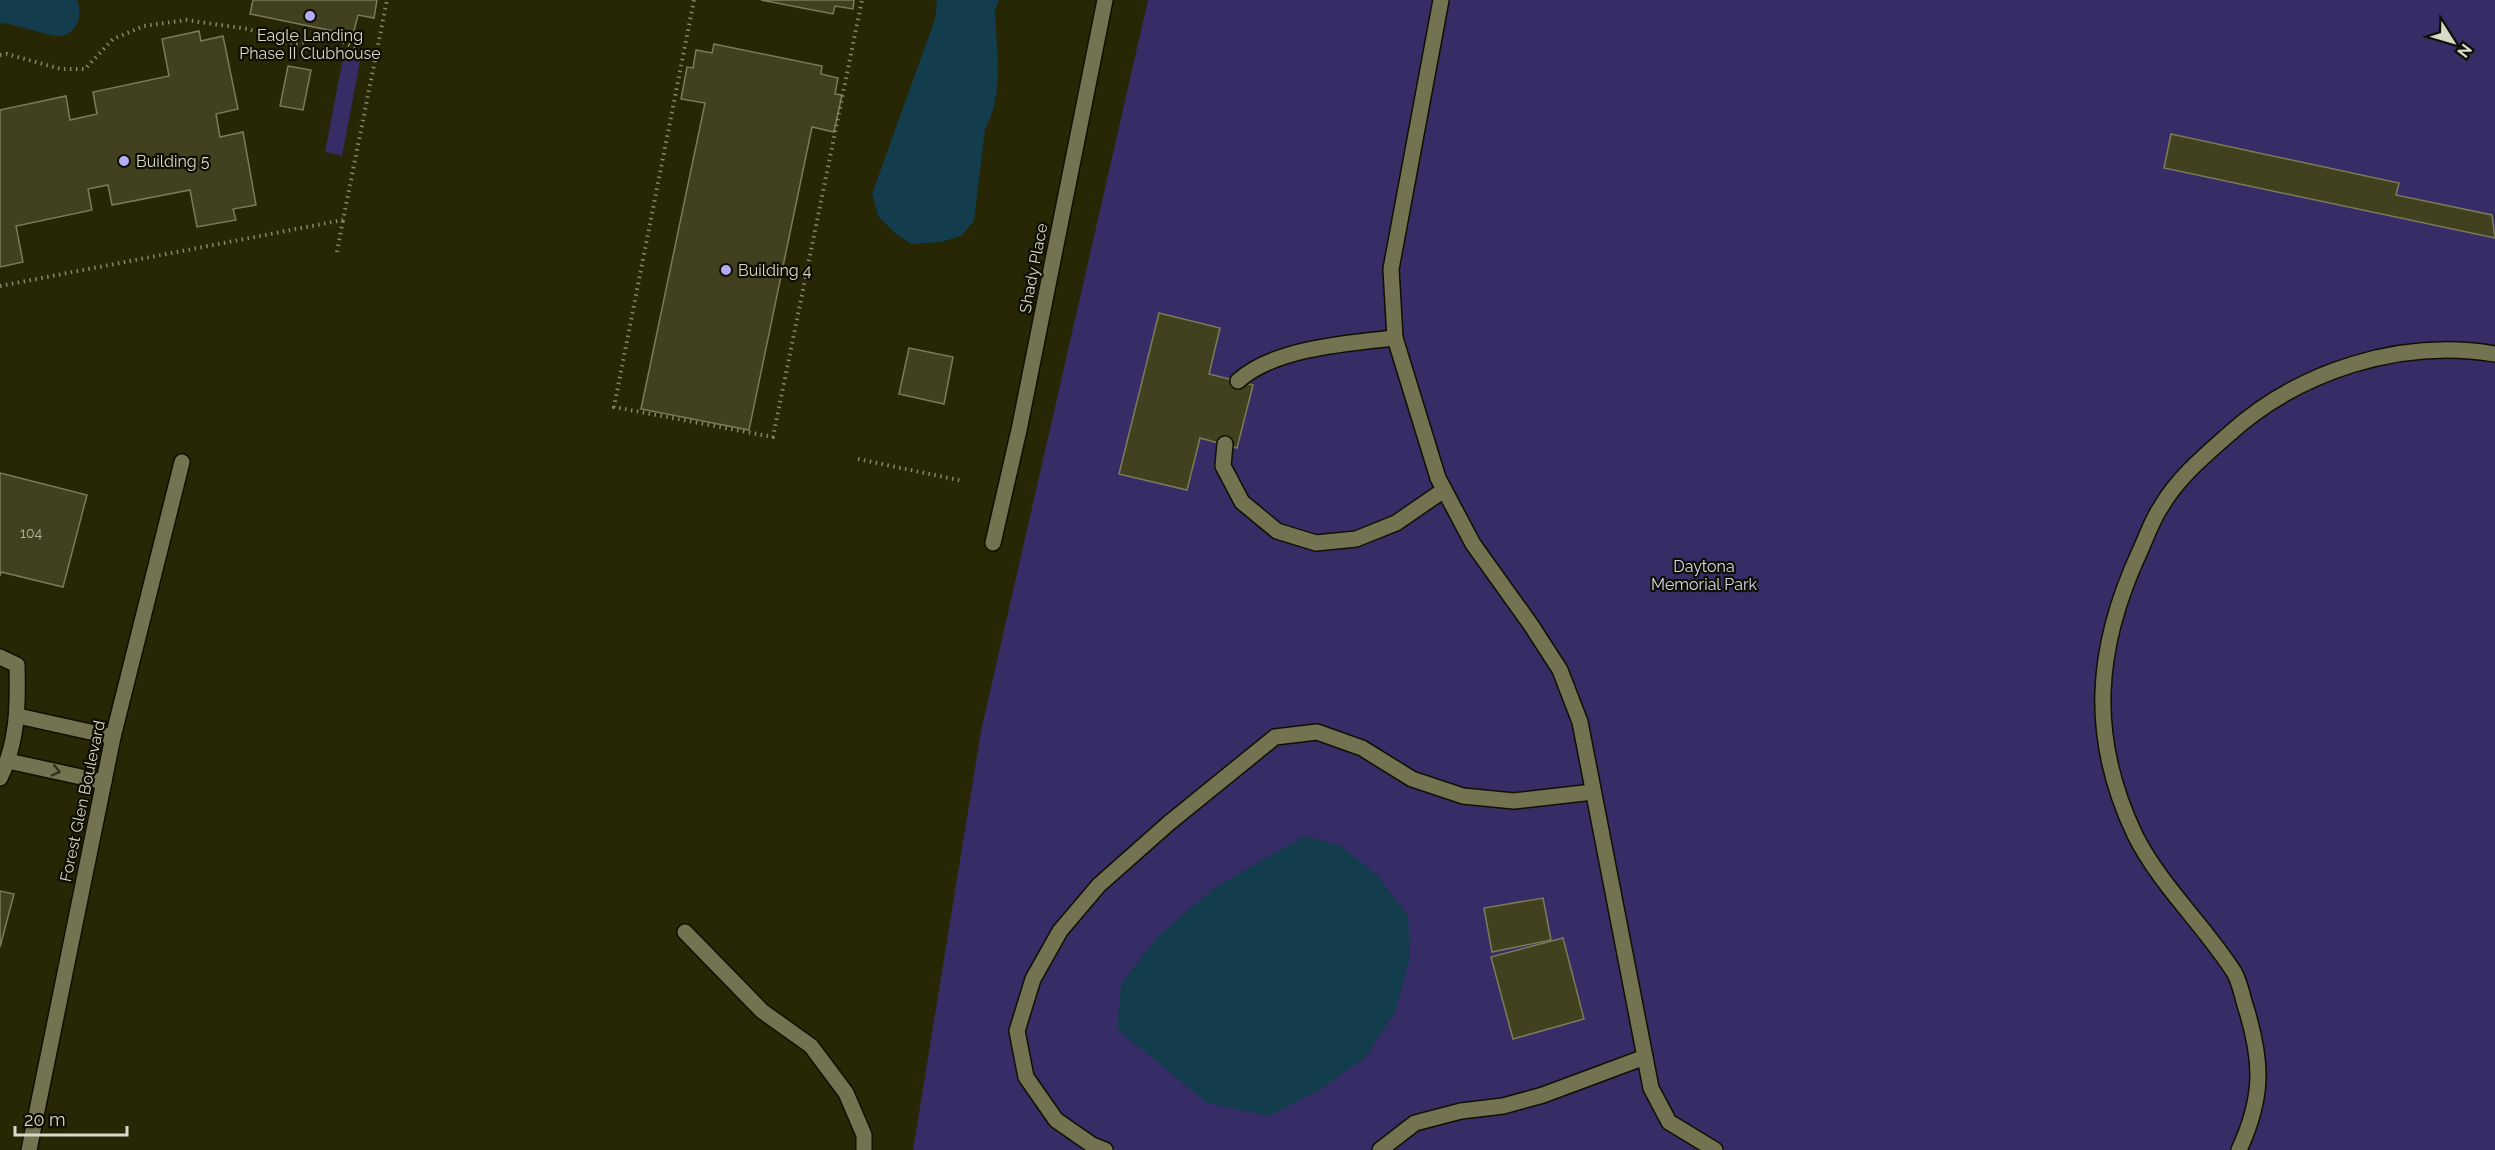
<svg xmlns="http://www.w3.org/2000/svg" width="2495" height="1150" viewBox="0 0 2495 1150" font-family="Raleway,sans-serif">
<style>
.green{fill:#372d66}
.water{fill:#133c4c}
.building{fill:#414120;stroke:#7b7b59;stroke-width:1.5}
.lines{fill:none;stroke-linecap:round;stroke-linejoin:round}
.lane-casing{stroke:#100f00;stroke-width:18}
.street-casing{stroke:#100f00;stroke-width:18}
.path{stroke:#87876e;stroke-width:4;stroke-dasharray:1.5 4.5;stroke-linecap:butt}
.lane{stroke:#737351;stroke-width:15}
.street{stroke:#737351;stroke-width:15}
.oneway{stroke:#32311e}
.poi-dot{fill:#b3acf9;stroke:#0f0e03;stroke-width:2}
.labels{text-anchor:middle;stroke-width:4.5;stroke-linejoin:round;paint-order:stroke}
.number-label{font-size:14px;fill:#b3b39d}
.poi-label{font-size:16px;fill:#d9d9c7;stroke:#0f0e03;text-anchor:start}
.street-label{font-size:16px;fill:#d9d9c7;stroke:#0f0e03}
.park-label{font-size:16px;fill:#d7d6ed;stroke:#0f0e03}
</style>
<rect width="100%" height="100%" fill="#272605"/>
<g class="green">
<polygon points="1148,0 2495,0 2495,1150 913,1150 981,731"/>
<polygon points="343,58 360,61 342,156 325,152"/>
</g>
<g class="water">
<path d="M 0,0 L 77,0 C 83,14 78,34 60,36 C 52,37 16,24 0,23 Z"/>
<path d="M 937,0 L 999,0 L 995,10 C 996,49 1005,94 985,129 L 974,221 L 961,236 L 941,242 L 911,244 L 896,234 L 878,216 L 872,194 L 935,19 Z"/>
<polygon points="1304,836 1339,845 1376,874 1408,916 1410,957 1395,1012 1365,1058 1318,1091 1269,1116 1207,1103 1117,1029 1121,984 1157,937 1214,888"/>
</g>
<g class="building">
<polygon points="253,0 377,0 374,18 358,15 353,35 250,14"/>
<polygon points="761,0 854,0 853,9 835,6 833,14"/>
<polygon points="199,31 201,41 223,36 238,109 216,114 220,137 243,132 256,205 233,209 236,220 197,227 190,190 112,205 108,185 88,189 92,210 16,226 23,262 0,267 0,110 66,96 70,120 97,114 93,92 169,76 162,39"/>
<polygon points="714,44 822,66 821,74 838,78 835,94 842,95 834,132 812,127 749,430 641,409 705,103 681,99 687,67 693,68 696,50 712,53"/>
<polygon points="288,66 311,70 303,110 280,106"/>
<polygon points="2171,134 2399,183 2396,195 2492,215 2495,238 2164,168"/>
<polygon points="1159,313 1220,328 1209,374 1253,385 1237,448 1200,438 1187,490 1119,474"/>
<polygon points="909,348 953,357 944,404 899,394"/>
<polygon points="0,473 87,495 63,587 1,572 0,576"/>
<polygon points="0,891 14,894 0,947"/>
<polygon points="1543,898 1551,940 1492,952 1484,908"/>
<polygon points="1563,938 1584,1019 1513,1039 1491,957"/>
</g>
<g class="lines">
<defs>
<g id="lane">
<polyline points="1441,0 1391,269 1395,338 1438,478 1473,544 1531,625 1560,670 1580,722 1651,1088 1669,1122 1715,1150"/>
<path d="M 1238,381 C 1274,348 1348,343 1395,338"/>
<polyline points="1225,444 1223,466 1242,502 1277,531 1316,543 1356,539 1396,523 1444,490"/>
<polyline points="685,932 762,1011 811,1046 846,1093 864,1135 864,1150"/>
<polyline points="1105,1150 1092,1145 1056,1120 1026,1077 1017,1031 1033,979 1060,931 1099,885 1169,823 1275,737 1317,732 1362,748 1412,779 1463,796 1514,801 1593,792"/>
<polyline points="1380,1150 1415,1123 1461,1111 1503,1106 1543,1095 1645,1057"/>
<path d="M 2239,1150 C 2263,1098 2263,1063 2246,1008 C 2242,996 2240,982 2234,972 C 2204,925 2160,885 2135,835 C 2088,736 2095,648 2140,551 C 2147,536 2152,520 2161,507 C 2177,479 2204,456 2228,435 C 2298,371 2401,338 2495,354"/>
</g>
<g id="street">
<polyline points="993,543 1019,430 1105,0"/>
<path d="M 0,657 L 17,665 C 18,705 18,741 0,778"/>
<polyline points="18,716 113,737"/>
<polyline points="8,761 104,782"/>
<polyline points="29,1150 113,737 182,462"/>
</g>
</defs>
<use href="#lane" class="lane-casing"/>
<use href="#street" class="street-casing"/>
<g class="path">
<polyline points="694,0 614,407 773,437 862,0"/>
<polyline points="0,55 7,54 61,69 85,69 113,39 144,26 186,20 248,29 291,45 323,38 336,39 376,57"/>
<polyline points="337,252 343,220"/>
<polyline points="0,286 343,220 387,0"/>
<polyline points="858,459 963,481"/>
</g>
<use href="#lane" class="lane"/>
<use href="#street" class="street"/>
</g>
<defs><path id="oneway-chevron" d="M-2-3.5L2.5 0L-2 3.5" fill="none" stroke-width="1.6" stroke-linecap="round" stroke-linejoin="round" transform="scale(1.5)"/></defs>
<use class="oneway" href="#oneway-chevron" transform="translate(56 771) rotate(13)"/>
<g class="poi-dot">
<circle cx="310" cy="16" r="6"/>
<circle cx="124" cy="161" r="6"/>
<circle cx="726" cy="270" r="6"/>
</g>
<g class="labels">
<g class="number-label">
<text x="31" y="538">104</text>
</g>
<g class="poi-label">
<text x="310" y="41" text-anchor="middle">Eagle Landing<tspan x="310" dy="18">Phase II Clubhouse</tspan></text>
<text x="136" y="167">Building 5</text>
<text x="738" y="276">Building 4</text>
</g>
<g class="street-label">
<text transform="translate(1033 268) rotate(-79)" y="6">Shady Place</text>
<text transform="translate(82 801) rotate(-78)" y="6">Forest Glen Boulevard</text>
</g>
<g class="park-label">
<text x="1704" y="572">Daytona<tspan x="1704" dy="18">Memorial Park</tspan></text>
</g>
</g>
<g transform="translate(2453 42) rotate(127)" stroke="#0f0e03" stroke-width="4.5" paint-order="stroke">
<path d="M0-4.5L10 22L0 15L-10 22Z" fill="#d9d9c7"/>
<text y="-9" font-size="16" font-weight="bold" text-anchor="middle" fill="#d9d9c7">N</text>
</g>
<path d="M15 1126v9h112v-9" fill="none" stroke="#d9d9c7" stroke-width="3"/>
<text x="24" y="1126" font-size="18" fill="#d9d9c7" stroke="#0f0e03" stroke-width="4.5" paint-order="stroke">20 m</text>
</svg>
